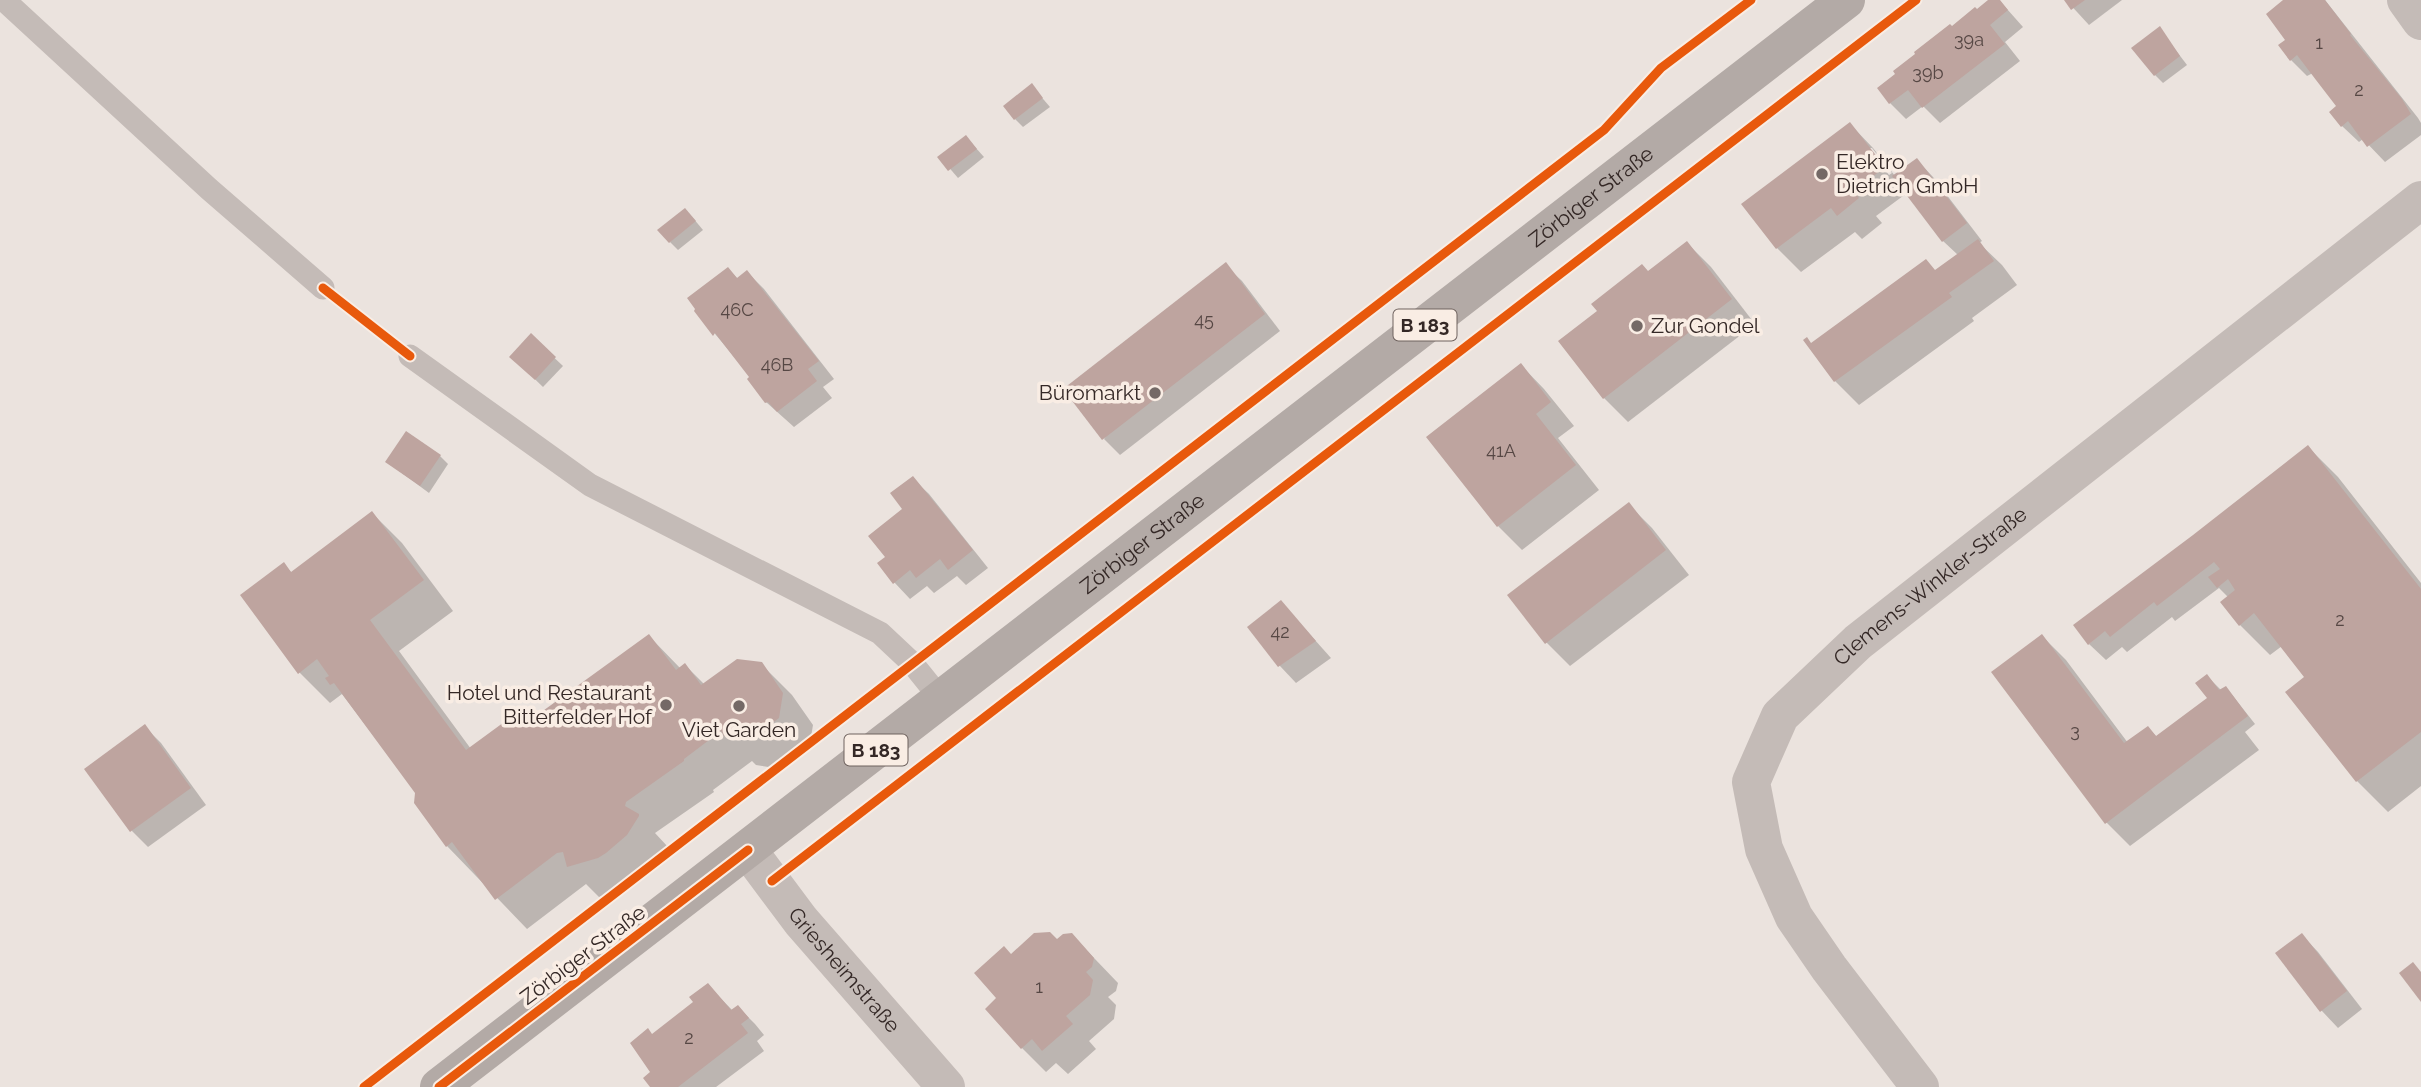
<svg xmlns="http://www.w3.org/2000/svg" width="2421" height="1087" viewBox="0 0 2421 1087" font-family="Raleway,sans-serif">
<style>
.shadow{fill:#0003;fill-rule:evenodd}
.building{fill:#bea49f}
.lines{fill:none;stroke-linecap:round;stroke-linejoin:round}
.lane{stroke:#c4bbb7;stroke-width:23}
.street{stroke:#c4bbb7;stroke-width:38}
.primary{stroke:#b3aaa6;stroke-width:38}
.cycleway-casing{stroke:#f9ede4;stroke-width:13}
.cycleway{stroke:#e8590c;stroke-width:9}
.poi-dot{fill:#746966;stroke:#f9ede4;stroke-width:2.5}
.labels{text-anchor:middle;stroke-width:7;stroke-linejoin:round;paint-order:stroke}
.number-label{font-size:18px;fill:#564744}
.shield{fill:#f9ede4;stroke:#6f635f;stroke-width:2}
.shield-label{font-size:19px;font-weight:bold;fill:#342826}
.poi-label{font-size:21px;fill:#342826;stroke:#f9ede4;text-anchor:start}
.street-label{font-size:21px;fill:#342826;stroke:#f9ede4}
</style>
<rect width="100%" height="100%" fill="#ebe3de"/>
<g class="shadow">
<polygon points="1991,0 1999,0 2023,27 2005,42 2020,61 1940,123 1923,106 1906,119 1890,103 1952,28"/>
<polygon points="2066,0 2122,0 2089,25"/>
<polygon points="2286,0 2325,0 2418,118 2421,123 2421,135 2385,162 2363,139 2359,142 2342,126 2338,106 2313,73 2307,76 2291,60"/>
<polygon points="2159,28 2187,65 2163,83 2155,75"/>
<polygon points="1032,86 1050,107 1023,127 1015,119"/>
<path d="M 1850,124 L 1873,148 L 1895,176 L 1917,160 L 1933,177 L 1982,241 L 1979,243 L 2002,265 L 2017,285 L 1972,318 L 1974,321 L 1859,405 L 1835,381 L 1806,340 L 1811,344 L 1936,271 L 1958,255 L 1943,241 L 1907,193 L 1876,216 L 1882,223 L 1862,239 L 1855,232 L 1801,272 L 1777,248 L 1743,204 ZM 1868,148 L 1872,148 L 1892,173 L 1889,175 Z"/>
<polygon points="966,137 984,157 958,178 940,157"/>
<polygon points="693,218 703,230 678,250 670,242"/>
<polygon points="1687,243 1711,267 1755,324 1628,422 1604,398 1599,311"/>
<polygon points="1225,265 1242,281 1280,331 1120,455 1104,439"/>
<polygon points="728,269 738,279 747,272 764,289 834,379 823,387 832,398 794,427 766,402 751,377 696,311"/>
<polygon points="531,336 563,366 543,387 512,357"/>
<polygon points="1521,365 1544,389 1574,426 1558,438 1599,490 1522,550 1498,526 1429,437"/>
<polygon points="2308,447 2338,477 2421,583 2421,786 2388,812 2357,781 2287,692 2306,677 2282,646 2270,655 2240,625 2228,597 2219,588 2175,621 2172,617 2127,652 2122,647 2106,660 2089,644"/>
<polygon points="440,456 448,464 429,493 387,462"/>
<polygon points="912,478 929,494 988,568 966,585 957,576 934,593 927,586 910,599 894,582 888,557 905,509"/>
<polygon points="1628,504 1652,528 1689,575 1570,666 1546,642"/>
<polygon points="372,513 402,543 453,611 399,651 471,749 530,723 649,636 681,669 685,665 704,684 761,664 792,695 813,725 809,749 781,769 756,765 752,761 713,790 714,792 655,833 668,847 657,865 637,883 629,888 599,897 586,884 527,929 447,846 417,793 342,694 330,703 300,673 243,596 284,565 292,573"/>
<polygon points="1281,602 1331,658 1296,683 1280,666 1250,627"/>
<polygon points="2042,636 2066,660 2128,743 2148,728 2157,737 2209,699 2207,676 2222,691 2225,688 2233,696 2255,724 2245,732 2259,750 2130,846 2106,822"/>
<polygon points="145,727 161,743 206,805 148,847 132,831"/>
<polygon points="1072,935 1118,983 1116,991 1108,997 1116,1005 1114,1019 1089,1041 1096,1049 1068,1074 1056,1063 1046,1072 1022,1048 998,999 1011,956"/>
<polygon points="2302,935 2318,952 2362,1009 2338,1028 2322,1011 2278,954"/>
<polygon points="708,985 733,1011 738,1007 755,1024 764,1035 757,1041 764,1051 716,1087 652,1087 653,1035 696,1003"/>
</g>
<g class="building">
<polygon points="1988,0 2000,0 2008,10 1990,25 2005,44 1922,108 1908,90 1889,104 1877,88 1895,74 1893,71 1915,54 1914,52 1950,24 1952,26 1975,7 1977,9"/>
<polygon points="2064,0 2085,0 2071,10"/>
<polygon points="2283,0 2325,0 2351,34 2350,35 2402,99 2411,114 2367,147 2348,121 2341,127 2329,112 2336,106 2316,80 2297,55 2290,61 2278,45 2285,40 2266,14"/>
<polygon points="2160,26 2180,56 2154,76 2131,48"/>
<polygon points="1032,83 1043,98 1014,120 1003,106"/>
<polygon points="1850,122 1885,167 1854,191 1859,198 1837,216 1831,208 1776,249 1741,204"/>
<polygon points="966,135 977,149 948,171 937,157"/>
<polygon points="1917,158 1967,223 1942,242 1892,176"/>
<polygon points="685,208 696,221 669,243 657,230"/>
<polygon points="1978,239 1994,261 1949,293 1952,297 1834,382 1803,340 1807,337 1811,343 1926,259 1935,270"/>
<polygon points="1687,241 1732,299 1603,399 1558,341 1597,311 1591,304 1642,264 1648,271"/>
<polygon points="1226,262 1265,314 1102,440 1063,389"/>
<polygon points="728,267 737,278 747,270 819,361 808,369 817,381 777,412 768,402 765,403 747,379 749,377 715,333 713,336 694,311 695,309 687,298"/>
<polygon points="531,333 556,357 535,380 509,357"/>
<polygon points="1521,363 1551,402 1536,414 1576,465 1497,527 1426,437"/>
<polygon points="406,431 441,455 420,486 385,462"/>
<polygon points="2308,445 2421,589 2421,732 2356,782 2285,692 2304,677 2254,613 2239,626 2220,602 2235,590 2228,579 2217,588 2208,577 2220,569 2214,562 2157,606 2154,602 2110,637 2105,631 2088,645 2073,625 2193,535"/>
<polygon points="913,476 973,550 948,570 940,559 916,578 910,570 893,584 877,563 885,557 868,536 902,509 890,493"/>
<polygon points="1629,502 1666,550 1545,644 1507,595"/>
<polygon points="372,511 424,580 370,620 466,750 511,717 527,718 529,721 649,634 676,670 685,663 701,685 737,659 762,662 783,693 779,718 750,740 724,736 721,731 684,759 684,761 626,802 625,806 639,814 639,816 627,835 606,853 598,858 567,867 563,852 557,853 495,900 452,842 446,847 414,803 415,793 334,683 330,685 325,678 329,676 317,659 298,674 240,595 284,562 291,572"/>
<polygon points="1281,600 1316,641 1278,667 1247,627"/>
<polygon points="2042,634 2124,743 2148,726 2156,736 2207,698 2195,683 2207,674 2219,690 2226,686 2248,716 2105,824 1991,672"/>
<polygon points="145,724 191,788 130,832 84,769"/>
<polygon points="1050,932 1057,939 1063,934 1072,933 1094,958 1092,967 1086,972 1093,980 1090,995 1066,1016 1073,1024 1042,1051 1032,1039 1021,1049 985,1009 996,998 974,973 1004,946 1011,954 1034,933"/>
<polygon points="2302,933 2347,991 2320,1012 2275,953"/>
<polygon points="2413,962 2421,972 2421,1002 2399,973"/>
<polygon points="708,983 731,1010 738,1005 749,1018 741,1024 748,1033 678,1087 650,1087 643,1078 650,1072 630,1043 648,1028 652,1034 693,1002 689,997"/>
</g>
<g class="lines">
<g class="lane">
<polyline points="4,0 209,189 323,288"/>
<polyline points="410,356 590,485 880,633 912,663 941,699"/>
</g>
<g class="street">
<polyline points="2406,0 2421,21"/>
<path id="s1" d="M 748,850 L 801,921 L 946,1087"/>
<path id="s2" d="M 1920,1087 L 1829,968 L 1794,917 L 1764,849 L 1751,782 L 1780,716 L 1858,642 L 2421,200"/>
</g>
<path class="primary" id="s3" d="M 439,1087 L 1846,0"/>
<defs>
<g id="cycleway">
<polyline points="323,288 410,356"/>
<polyline points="772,881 1916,0"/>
<polyline points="364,1087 1604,130 1661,68 1751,0"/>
<polyline points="439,1087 748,850"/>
</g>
</defs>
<use href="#cycleway" class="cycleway-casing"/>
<use href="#cycleway" class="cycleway"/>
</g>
<g class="poi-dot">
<circle cx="1822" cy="174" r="7"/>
<circle cx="1637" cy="326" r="7"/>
<circle cx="1155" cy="393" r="7"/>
<circle cx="666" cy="705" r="7"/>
<circle cx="739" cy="706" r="7"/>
</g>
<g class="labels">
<g class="number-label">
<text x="1969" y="46">39a</text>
<text x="2319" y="49">1</text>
<text x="1928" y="79">39b</text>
<text x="2359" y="96">2</text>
<text x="737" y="316">46C</text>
<text x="1204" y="326">45</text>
<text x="777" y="371">46B</text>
<text x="1501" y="457">41A</text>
<text x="2340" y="626">2</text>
<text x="1280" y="638">42</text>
<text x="2075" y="737">3</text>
<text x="1039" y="993">1</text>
<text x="689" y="1044">2</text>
</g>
<g class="shield">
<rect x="1393.5" y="309.5" width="63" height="31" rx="5"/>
<rect x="844.5" y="734.5" width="63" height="31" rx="5"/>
</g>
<g class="shield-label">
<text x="1425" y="332">B 183</text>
<text x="876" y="757">B 183</text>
</g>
<g class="poi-label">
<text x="1836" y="169">Elektro<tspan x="1836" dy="24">Dietrich GmbH</tspan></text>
<text x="1651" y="333">Zur Gondel</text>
<text x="1141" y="400" text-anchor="end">Büromarkt</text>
<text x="652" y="700" text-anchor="end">Hotel und Restaurant<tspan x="652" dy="24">Bitterfelder Hof</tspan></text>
<text x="739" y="737" text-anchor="middle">Viet Garden</text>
</g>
<g class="street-label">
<text dy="7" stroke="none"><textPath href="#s3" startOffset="1456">Zörbiger Straße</textPath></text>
<text dy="7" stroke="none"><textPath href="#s3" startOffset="889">Zörbiger Straße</textPath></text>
<text dy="7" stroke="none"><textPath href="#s2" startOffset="625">Clemens-Winkler-Straße</textPath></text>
<text transform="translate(583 955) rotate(-37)" y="7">Zörbiger Straße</text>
<text dy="7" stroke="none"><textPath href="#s1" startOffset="154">Griesheimstraße</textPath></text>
</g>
</g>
</svg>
